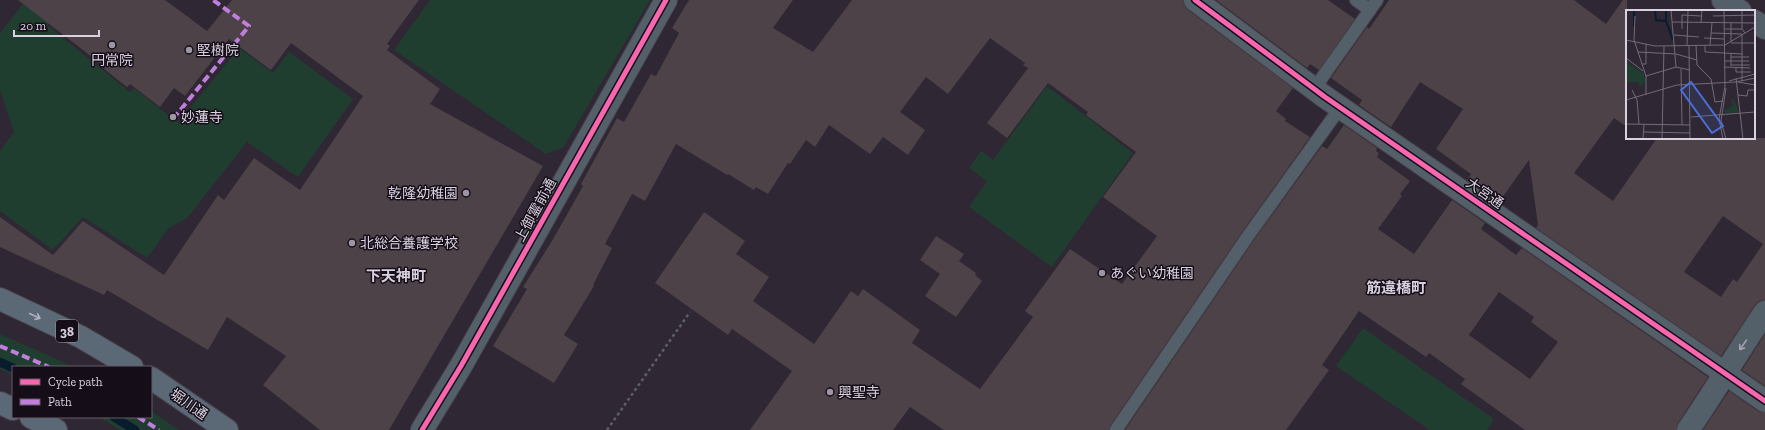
<svg xmlns="http://www.w3.org/2000/svg" width="1765" height="430" viewBox="0 0 1765 430" font-family="'Zilla Slab','Noto Sans JP',serif">
<style>
.green{fill:#203e30}
.lines{fill:none;stroke-linecap:round;stroke-linejoin:round}
.stream{stroke:#081c2e;stroke-width:9}
.building{fill:#4c4247;fill-rule:evenodd}
.service-casing{stroke:#4a434e;stroke-width:14}
.minor-casing{stroke:#4a434e;stroke-width:24}
.tertiary-casing{stroke:#4a434e;stroke-width:24}
.primary-casing{stroke:#4a434e;stroke-width:24}
.path{stroke:#5c5f68;stroke-width:2.5;stroke-dasharray:3 3;stroke-linecap:butt}
.service{stroke:#546069;stroke-width:12}
.minor{stroke:#546069;stroke-width:22}
.tertiary{stroke:#546069;stroke-width:22}
.primary{stroke:#5a6975;stroke-width:22}
.quiet{stroke:#c07fdc;stroke-width:4;stroke-dasharray:8 4;stroke-linecap:butt}
.cycleway-casing{stroke:#150e18;stroke-width:8}
.cycleway{stroke:#f766af;stroke-width:5}
.oneway{stroke:#b4b2c0}
.oneway2{stroke:#a4a4b0}
.poi-dot{fill:#9e96a3;stroke:#150e18;stroke-width:1.5}
.labels{text-anchor:middle;stroke-width:3;stroke-linejoin:round;paint-order:stroke}
.shield{fill:#150e18;stroke:#9f96a4;stroke-width:1}
.shield-label{font-size:13px;font-weight:bold;fill:#dad1e0}
.poi-label{font-size:14px;fill:#dad1e0;stroke:#150e18;text-anchor:start}
.street-label{font-size:14px;fill:#dad1e0;stroke:#150e18}
.neighbourhood-label{font-size:15px;font-weight:bold;fill:#dad1e0;stroke:#150e18}
.inset-river{fill:none;stroke:#081c2e;stroke-width:2}
.inset-road{fill:none;stroke:#736b78;stroke-width:1}
.view{fill:#4c6fda;fill-opacity:0.15;stroke:#4c6fda;stroke-width:2}
.inset-edge{fill:none;stroke:#dad1e0;stroke-width:2}
</style>
<rect width="100%" height="100%" fill="#2f2733"/>
<g class="green">
<polygon points="26,0 55,16 47,25 130,92 134,88 178,123 239,48 273,73 289,52 353,99 298,177 247,142 187,218 169,228 147,258 83,217 53,250 0,211 0,151 14,132 0,90 0,33"/>
<polygon points="430,0 650,0 563,148 546,154 394,50"/>
<polygon points="1047,86 1133,153 1052,267 969,207 987,181 969,168 981,151 993,160"/>
<polygon points="1363,328 1494,419 1487,430 1430,430 1336,366"/>
<polygon points="0,334 74,367 13,367 13,374 0,369"/>
<polygon points="151,411 179,430 120,430 99,417 151,417"/>
</g>
<g class="lines">
<g class="stream">
<polyline points="0,362 13,368"/>
<polyline points="114,417 135,430"/>
</g>
</g>
<g class="building">
<polygon points="18,0 165,0 207,31 232,0 419,0 387,44 390,46 387,50 440,89 430,104 543,166 389,430 320,430 263,385 286,356 227,317 208,350 107,290 104,295 0,247 0,217 53,255 83,221 164,275 218,195 224,200 254,158 300,190 363,96 291,43 271,70 229,39 185,96 174,88 160,107 130,84 127,87 104,69 105,67"/>
<polygon points="689,0 793,0 773,28 813,52 852,0 1183,0 1184,5 1188,10 1293,88 1276,111 1286,119 1285,121 1310,137 1242,232 1110,426 1109,430 944,430 910,407 893,430 750,430 792,371 732,329 728,335 655,283 704,212 745,241 736,254 769,277 753,301 814,344 851,291 858,296 863,289 920,330 912,343 980,389 1033,317 1025,311 1070,249 1122,284 1157,236 1103,197 1136,152 1086,115 1088,112 1048,83 1007,138 987,123 1028,68 1023,65 1025,63 990,38 948,94 926,77 900,112 925,130 908,155 883,137 870,154 829,125 815,147 806,140 790,164 788,163 768,194 756,187 754,190 728,174 727,175 676,144 645,201 632,194 605,244 612,248 593,285 594,286 564,335 578,344 554,383 493,346 527,289 523,287 552,241 583,186 581,184 617,118 624,122 651,74 656,76 679,33 672,28"/>
<polygon points="1216,0 1328,0 1355,19 1319,70 1310,64 1307,68"/>
<path d="M 1389,0 L 1574,0 L 1606,24 L 1623,0 L 1627,0 L 1627,127 L 1614,118 L 1574,173 L 1613,201 L 1657,138 L 1765,138 L 1765,300 L 1759,301 L 1755,305 L 1721,356 L 1536,228 L 1538,225 L 1529,160 L 1499,202 L 1467,180 L 1471,174 L 1436,149 L 1463,109 L 1420,82 L 1391,127 L 1359,105 L 1362,100 L 1331,78 L 1367,27 L 1369,29 ZM 1723,216 L 1763,244 L 1737,282 L 1733,279 L 1721,297 L 1684,272 Z"/>
<path d="M 1344,125 L 1377,148 L 1376,151 L 1379,153 L 1377,157 L 1410,181 L 1400,194 L 1402,196 L 1378,229 L 1414,254 L 1452,200 L 1485,223 L 1481,229 L 1516,255 L 1522,248 L 1708,377 L 1678,423 L 1676,430 L 1525,430 L 1461,384 L 1465,379 L 1429,353 L 1426,357 L 1359,311 L 1322,365 L 1329,370 L 1286,430 L 1125,430 L 1254,240 L 1322,146 L 1327,149 ZM 1499,292 L 1534,317 L 1531,322 L 1558,342 L 1530,379 L 1469,335 Z"/>
<polygon points="936,236 964,254 959,261 976,273 975,275 982,281 956,317 925,296 940,274 920,260"/>
<polygon points="1765,334 1765,386 1742,370"/>
<polygon points="1729,391 1758,411 1765,413 1765,430 1703,430"/>
</g>
<g class="lines">
<defs>
<g id="service">
<polyline points="1356,0 1370,10"/>
<polyline points="1314,89 1377,0"/>
<polyline points="1116,430 1248,236 1340,108"/>
</g>
<g id="minor">
<polyline points="1723,0 1740,11"/>
<polyline points="1754,21 1765,28"/>
<polyline points="422,430 461,366 666,0"/>
<path d="M 1688,430 C 1715,391 1738,351 1765,312"/>
</g>
<polyline id="tertiary" points="1195,0 1325,97 1765,401"/>
<g id="primary">
<polyline points="0,299 81,337 132,367"/>
<polyline points="151,378 227,430"/>
<polyline points="0,403 13,409"/>
<polyline points="31,417 56,430"/>
</g>
</defs>
<use href="#service" class="service-casing"/>
<use href="#minor" class="minor-casing"/>
<use href="#tertiary" class="tertiary-casing"/>
<use href="#primary" class="primary-casing"/>
<polyline class="path" points="607,430 690,312"/>
<use href="#service" class="service"/>
<use href="#minor" class="minor"/>
<use href="#tertiary" class="tertiary"/>
<use href="#primary" class="primary"/>
<g class="quiet">
<polyline points="173,119 249,26 213,0"/>
<polyline points="0,346 49,367"/>
<polyline points="138,417 159,430"/>
</g>
<defs>
<g id="cycleway">
<polyline points="1195,0 1325,97 1765,401"/>
<polyline points="422,430 461,366 666,0"/>
</g>
</defs>
<use href="#cycleway" class="cycleway-casing"/>
<use href="#cycleway" class="cycleway"/>
</g>
<defs><path id="oneway-shaft" d="M-6 0H5M1.5-3L5.5 0L1.5 3" fill="none" stroke-width="1.6" stroke-linecap="round" stroke-linejoin="round"/></defs>
<use class="oneway" href="#oneway-shaft" transform="translate(35 316) rotate(25)"/>
<use class="oneway2" href="#oneway-shaft" transform="translate(1743 345) rotate(125)"/>
<g class="poi-dot">
<circle cx="112" cy="45" r="4"/>
<circle cx="189" cy="50" r="4"/>
<circle cx="173" cy="117" r="4"/>
<circle cx="466" cy="193" r="4"/>
<circle cx="352" cy="243" r="4"/>
<circle cx="1102" cy="273" r="4"/>
<circle cx="830" cy="392" r="4"/>
</g>
<g class="labels">
<rect class="shield" x="56" y="320" width="22" height="22" rx="3"/>
<g class="shield-label">
<text x="67" y="336">38</text>
</g>
<g class="poi-label">
<text x="197" y="55">堅樹院</text>
<text x="112" y="65" text-anchor="middle">円常院</text>
<text x="181" y="122">妙蓮寺</text>
<text x="458" y="198" text-anchor="end">乾隆幼稚園</text>
<text x="360" y="248">北総合養護学校</text>
<text x="1110" y="278">あぐい幼稚園</text>
<text x="838" y="397">興聖寺</text>
</g>
<g class="street-label">
<text transform="translate(1485 193) rotate(35)" y="5">大宮通</text>
<text transform="translate(535 210) rotate(-61)" y="5">上御霊前通</text>
<text transform="translate(189 404) rotate(35)" y="5">堀川通</text>
</g>
<g class="neighbourhood-label">
<text x="396" y="281">下天神町</text>
<text x="1396" y="293">筋違橋町</text>
</g>
</g>
<g transform="translate(1626 10)">
<rect width="129" height="129" fill="#2f2733"/>
<path d="M 0,49 L 3,54 L 18,64 L 19,72 L 14,77 L 12,72 L 0,72 ZM 105,89 L 108,90 L 113,102 L 99,104 L 98,100 L 107,96 Z" fill="#203e30"/>
<path class="inset-river" d="M 29,0 L 30,10 L 39,11M 40,0 L 40,11 L 47,30M 8,17 L 8,0"/>
<path class="inset-road" d="M 45,0 L 50,57M 116,0 L 116,19 L 119,23M 9,6 L 8,30 L 20,66 L 20,85M 87,6 L 129,5M 46,12 L 129,13M 75,13 L 76,0M 105,13 L 105,32M 56,19 L 56,5 L 75,6M 99,19 L 116,19M 85,23 L 116,24M 48,25 L 73,27M 78,28 L 98,29M 0,30 L 29,36 L 99,35 L 129,17M 105,33 L 129,33M 61,35 L 62,0M 63,35 L 64,129M 70,35 L 71,55 L 85,69 L 89,92 L 97,91M 79,35 L 79,42 L 117,44M 84,35 L 86,13M 12,42 L 50,44M 105,43 L 105,56M 50,44 L 71,50M 105,47 L 123,47M 0,48 L 17,61M 99,51 L 123,51M 16,54 L 20,54 L 20,34M 105,55 L 124,55M 98,57 L 124,58M 110,58 L 110,62 L 125,62M 55,59 L 56,115M 20,66 L 50,57 L 64,60M 110,68 L 117,129M 103,71 L 129,64M 116,71 L 116,25M 112,72 L 129,75M 100,78 L 95,111 L 100,129M 6,80 L 11,90 L 13,114M 112,85 L 121,86 L 122,80 L 129,80M 0,90 L 51,75 L 110,72 L 129,68M 65,107 L 129,102M 0,114 L 64,115M 18,122 L 64,123M 17,129 L 18,114M 36,129 L 38,36M 97,129 L 93,109 L 99,76 L 98,0"/>
<path class="view" d="M 65,72 L 97,116 L 86,123 L 55,80 Z"/>
<rect width="129" height="129" class="inset-edge"/>
</g>
<rect x="12" y="366" width="140" height="52" fill="#150e18" stroke="#645c68"/>
<rect x="20" y="379" width="20" height="6" fill="#f766af" stroke="#645c68"/>
<text x="48" y="386" font-size="12" fill="#dad1e0">Cycle path</text>
<rect x="20" y="399" width="20" height="6" fill="#c07fdc" stroke="#645c68"/>
<text x="48" y="406" font-size="12" fill="#dad1e0">Path</text>
<path d="M14 30v6h85v-6" fill="none" stroke="#dad1e0" stroke-width="2"/>
<text x="20" y="30" font-size="12" fill="#dad1e0" stroke="#150e18" stroke-width="3" paint-order="stroke">20 m</text>
</svg>
